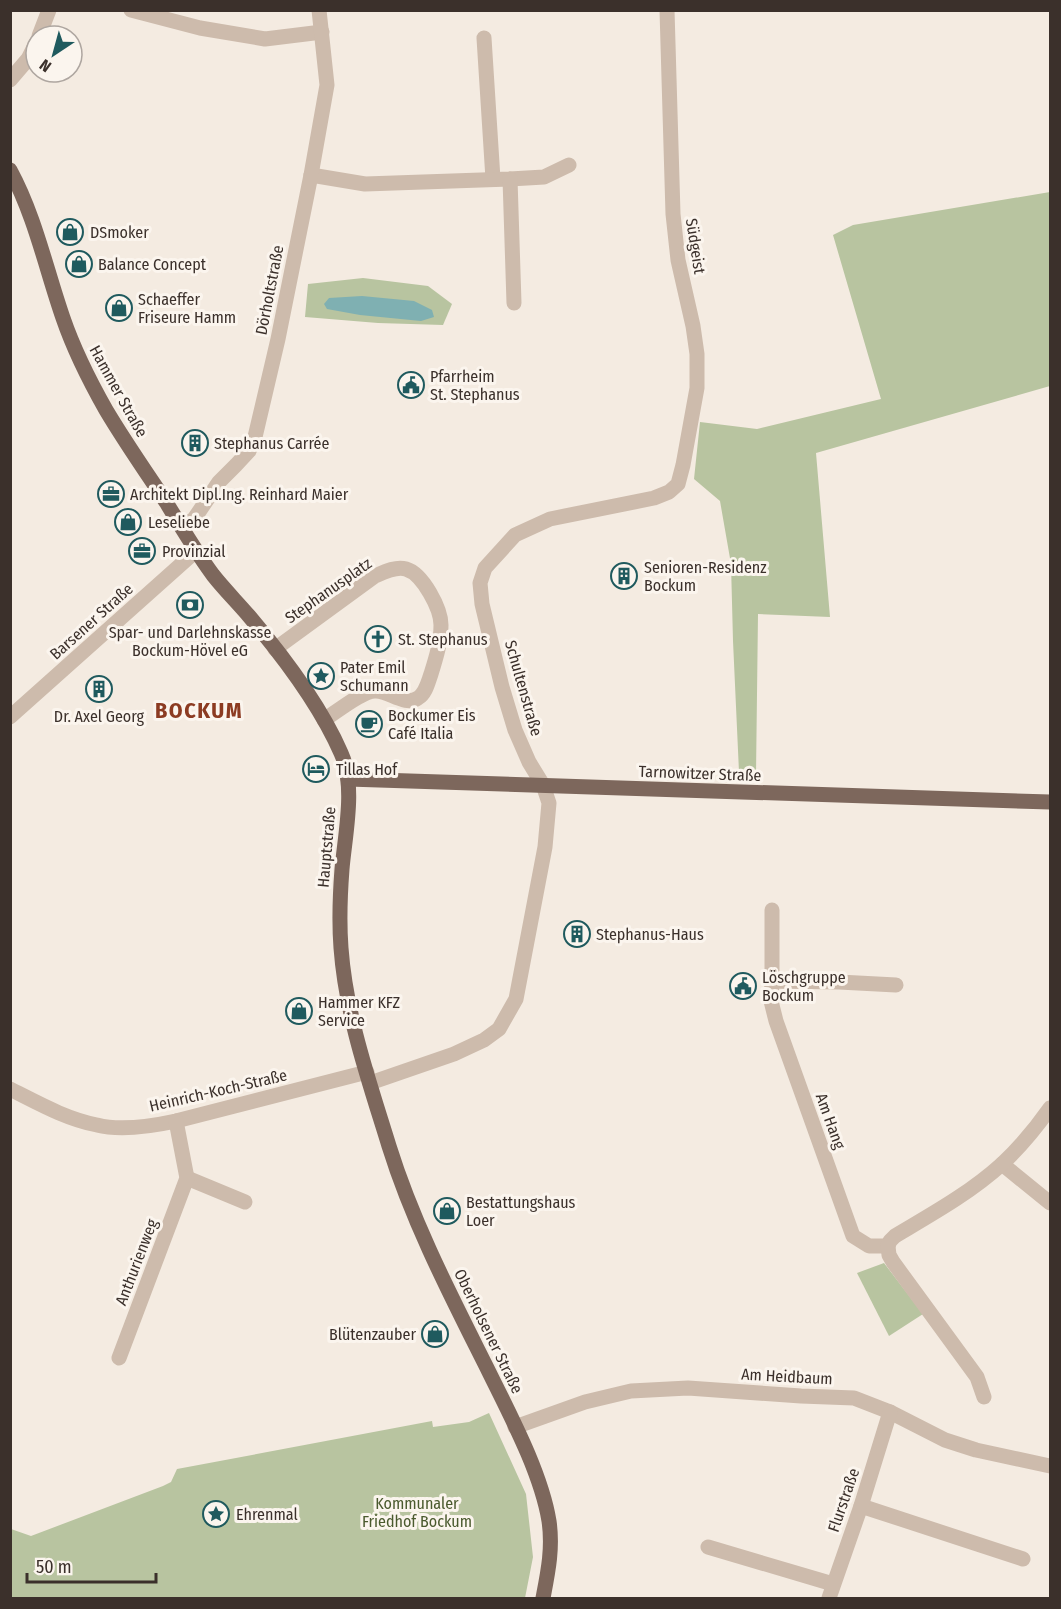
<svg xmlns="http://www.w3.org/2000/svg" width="1061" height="1609" viewBox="0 0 1061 1609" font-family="'Fira Sans Condensed',sans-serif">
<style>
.green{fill:#b8c4a0}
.water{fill:#7fb0b2}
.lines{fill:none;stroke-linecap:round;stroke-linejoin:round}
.minor{stroke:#cdbbac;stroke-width:15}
.major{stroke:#7d675c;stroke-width:15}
.labels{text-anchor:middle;stroke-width:6;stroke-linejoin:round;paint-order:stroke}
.poi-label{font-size:16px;fill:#3b302b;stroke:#fbf5ee;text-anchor:start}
.street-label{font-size:16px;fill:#3b302b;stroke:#fbf5ee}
.park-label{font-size:16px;fill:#4a5a2e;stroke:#fbf5ee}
.district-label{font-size:22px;font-weight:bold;letter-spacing:1.5px;fill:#8c3b22;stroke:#fbf5ee}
</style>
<rect width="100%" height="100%" fill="#f4ebe1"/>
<g class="green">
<polygon points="1050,192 1050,386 816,453 830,617 758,614 756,775 739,772 733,641 731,564 720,501 694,479 700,422 757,429 881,399 833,235 853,225"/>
<polygon points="363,278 428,286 452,304 443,325 378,323 305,317 308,284"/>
<polygon points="884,1263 923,1314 889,1336 857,1273"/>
<polygon points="489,1413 526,1494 533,1557 525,1598 11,1598 11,1529 31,1536 163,1486 171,1482 177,1469 432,1421 433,1427 469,1422"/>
</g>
<polygon class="water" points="362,296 414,301 432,310 434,317 421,321 360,315 327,309 324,304 329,298"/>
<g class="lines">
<g class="minor">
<polyline points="131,10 200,28 265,39 322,32"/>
<polyline points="39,36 49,10"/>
<polyline points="484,38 493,179"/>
<polyline points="10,80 28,59 36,43"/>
<polyline points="311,175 365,184 510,179 544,177 569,165"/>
<polyline points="510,179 514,303"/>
<polyline points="182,527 194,519 219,482 236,465 249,451 255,437 278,339 311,175 327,85 319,10"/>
<path d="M 275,649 L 375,576 C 384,572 396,566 406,569 C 423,574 441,609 441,625 C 441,642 436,658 431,674 C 428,682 426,693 418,698 C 405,707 388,690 375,691 C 362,691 335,713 324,720"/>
<polyline points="10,717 196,551"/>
<polyline points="772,981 772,910"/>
<polyline points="370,1083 454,1054 484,1040 499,1029 516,999 545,847 549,803 543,785 529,762 515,730 502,687 482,604 480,583 485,568 515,535 550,519 654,498 669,492 678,484 683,465 697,388 697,354 693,326 678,260 673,214 667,10"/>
<path d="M 10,1089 C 38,1103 66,1119 97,1125 C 120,1131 153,1126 176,1121 L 367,1072"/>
<polyline points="1002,1164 1050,1203"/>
<polyline points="187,1178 245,1202"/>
<polyline points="888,1246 869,1246 853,1236 776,1021 771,1001 772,981 839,982 896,985"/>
<polyline points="119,1358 187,1178 176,1121"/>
<path d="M 984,1397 L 977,1377 L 893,1262 L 889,1255 L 888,1246 L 890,1241 L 895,1236 C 932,1214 970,1193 1002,1164 C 1020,1147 1036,1128 1050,1108"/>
<polyline points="515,1427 585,1402 631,1391 688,1388 801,1396 854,1398 890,1412 945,1440 976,1450 1050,1466"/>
<polyline points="861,1506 1023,1559"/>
<polyline points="708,1547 833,1584"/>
<polyline points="829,1598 861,1506 890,1412"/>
</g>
<g class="major">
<path d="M 10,170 C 35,216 46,269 63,318 C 74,350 89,380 106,410 C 125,442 146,472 166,502 C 181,527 196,552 213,575 C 224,589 237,602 249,616 C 282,655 321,707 341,753 C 356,786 345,834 342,869 C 340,895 339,922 341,948 C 346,1016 369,1081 389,1146 C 413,1223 451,1296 487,1368 C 509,1413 541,1472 549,1521 C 553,1548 548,1572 543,1598"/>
<polyline points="348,779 1050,802"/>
</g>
</g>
<defs>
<symbol id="shop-ring" viewBox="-11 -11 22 22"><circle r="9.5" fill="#fbf5ee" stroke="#1f5a5e" stroke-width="1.5"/><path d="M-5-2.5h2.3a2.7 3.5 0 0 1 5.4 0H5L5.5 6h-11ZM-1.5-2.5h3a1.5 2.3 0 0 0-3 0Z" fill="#1f5a5e"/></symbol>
<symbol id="civic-ring" viewBox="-11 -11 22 22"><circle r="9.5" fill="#fbf5ee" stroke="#1f5a5e" stroke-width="1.5"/><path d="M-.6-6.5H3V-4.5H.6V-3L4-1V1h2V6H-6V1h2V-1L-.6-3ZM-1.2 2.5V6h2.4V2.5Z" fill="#1f5a5e"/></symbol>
<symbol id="building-ring" viewBox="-11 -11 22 22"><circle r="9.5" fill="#fbf5ee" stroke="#1f5a5e" stroke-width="1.5"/><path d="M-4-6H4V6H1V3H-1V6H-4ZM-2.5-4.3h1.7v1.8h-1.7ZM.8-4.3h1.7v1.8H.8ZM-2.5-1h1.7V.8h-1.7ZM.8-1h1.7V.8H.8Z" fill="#1f5a5e"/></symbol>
<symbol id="office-ring" viewBox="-11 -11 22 22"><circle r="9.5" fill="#fbf5ee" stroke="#1f5a5e" stroke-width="1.5"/><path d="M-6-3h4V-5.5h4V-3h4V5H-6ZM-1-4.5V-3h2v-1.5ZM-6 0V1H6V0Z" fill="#1f5a5e"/></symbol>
<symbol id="bank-ring" viewBox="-11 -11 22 22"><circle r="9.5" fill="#fbf5ee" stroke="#1f5a5e" stroke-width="1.5"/><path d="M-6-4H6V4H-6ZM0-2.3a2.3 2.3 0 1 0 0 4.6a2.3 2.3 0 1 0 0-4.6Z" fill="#1f5a5e"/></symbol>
<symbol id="church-ring" viewBox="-11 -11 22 22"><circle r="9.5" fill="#fbf5ee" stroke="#1f5a5e" stroke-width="1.5"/><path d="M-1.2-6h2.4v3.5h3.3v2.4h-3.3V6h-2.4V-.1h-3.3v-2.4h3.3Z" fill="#1f5a5e"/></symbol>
<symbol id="sight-ring" viewBox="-11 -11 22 22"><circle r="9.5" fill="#fbf5ee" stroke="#1f5a5e" stroke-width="1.5"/><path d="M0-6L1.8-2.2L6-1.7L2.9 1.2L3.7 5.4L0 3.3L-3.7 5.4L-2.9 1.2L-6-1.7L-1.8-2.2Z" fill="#1f5a5e"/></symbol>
<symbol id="cafe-ring" viewBox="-11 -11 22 22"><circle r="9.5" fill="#fbf5ee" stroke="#1f5a5e" stroke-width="1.5"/><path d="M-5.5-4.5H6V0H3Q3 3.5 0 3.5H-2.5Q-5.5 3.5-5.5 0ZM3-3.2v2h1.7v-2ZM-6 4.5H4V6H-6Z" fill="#1f5a5e"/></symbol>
<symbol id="hotel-ring" viewBox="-11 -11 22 22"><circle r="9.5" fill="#fbf5ee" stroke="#1f5a5e" stroke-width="1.5"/><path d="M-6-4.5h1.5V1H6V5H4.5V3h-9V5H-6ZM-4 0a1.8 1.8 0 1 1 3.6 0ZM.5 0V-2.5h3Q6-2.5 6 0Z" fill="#1f5a5e"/></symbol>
</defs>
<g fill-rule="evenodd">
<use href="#shop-ring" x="55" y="217" width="30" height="30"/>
<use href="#shop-ring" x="64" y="249" width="30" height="30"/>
<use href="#shop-ring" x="104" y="293" width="30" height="30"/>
<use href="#civic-ring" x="396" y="370" width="30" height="30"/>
<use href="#building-ring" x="180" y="428" width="30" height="30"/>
<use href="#office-ring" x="96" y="479" width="30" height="30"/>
<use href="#shop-ring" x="113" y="507" width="30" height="30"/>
<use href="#office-ring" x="127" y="536" width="30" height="30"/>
<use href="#building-ring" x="609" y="561" width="30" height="30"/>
<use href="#bank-ring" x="175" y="590" width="30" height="30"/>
<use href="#church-ring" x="363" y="624" width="30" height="30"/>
<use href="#sight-ring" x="306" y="661" width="30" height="30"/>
<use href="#building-ring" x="84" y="674" width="30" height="30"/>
<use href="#cafe-ring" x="354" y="709" width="30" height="30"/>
<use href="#hotel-ring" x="301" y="754" width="30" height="30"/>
<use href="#building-ring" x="562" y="919" width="30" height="30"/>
<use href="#civic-ring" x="728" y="971" width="30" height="30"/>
<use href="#shop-ring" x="284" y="996" width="30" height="30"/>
<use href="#shop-ring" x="432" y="1196" width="30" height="30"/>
<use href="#shop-ring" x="420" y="1319" width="30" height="30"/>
<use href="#sight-ring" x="201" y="1499" width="30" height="30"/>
</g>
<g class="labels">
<g class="poi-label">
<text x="90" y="238">DSmoker</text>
<text x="98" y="270">Balance Concept</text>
<text x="138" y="305">Schaeffer<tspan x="138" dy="18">Friseure Hamm</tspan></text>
<text x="430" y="382">Pfarrheim<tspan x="430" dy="18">St. Stephanus</tspan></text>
<text x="214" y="449">Stephanus Carrée</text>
<text x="130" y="500">Architekt Dipl.Ing. Reinhard Maier</text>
<text x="148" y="528">Leseliebe</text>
<text x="162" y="557">Provinzial</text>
<text x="644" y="573">Senioren-Residenz<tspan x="644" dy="18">Bockum</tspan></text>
<text x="190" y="638" text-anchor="middle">Spar- und Darlehnskasse<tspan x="190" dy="18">Bockum-Hövel eG</tspan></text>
<text x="398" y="645">St. Stephanus</text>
<text x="340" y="673">Pater Emil<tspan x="340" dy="18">Schumann</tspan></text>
<text x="388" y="721">Bockumer Eis<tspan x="388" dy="18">Café Italia</tspan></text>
<text x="99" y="722" text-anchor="middle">Dr. Axel Georg</text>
<text x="336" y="775">Tillas Hof</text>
<text x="596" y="940">Stephanus-Haus</text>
<text x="762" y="983">Löschgruppe<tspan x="762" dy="18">Bockum</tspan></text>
<text x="318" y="1008">Hammer KFZ<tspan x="318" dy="18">Service</tspan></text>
<text x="466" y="1208">Bestattungshaus<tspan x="466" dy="18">Loer</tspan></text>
<text x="416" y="1340" text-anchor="end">Blütenzauber</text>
<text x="236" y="1520">Ehrenmal</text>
</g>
<g class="street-label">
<text transform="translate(696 246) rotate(81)" y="6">Südgeist</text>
<text transform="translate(269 290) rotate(-79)" y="6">Dörholtstraße</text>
<text transform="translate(119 391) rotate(61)" y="6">Hammer Straße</text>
<text transform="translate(328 590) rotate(-35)" y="6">Stephanusplatz</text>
<text transform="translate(91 621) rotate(-42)" y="6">Barsener Straße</text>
<text transform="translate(524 688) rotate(74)" y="6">Schultenstraße</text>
<text transform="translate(700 773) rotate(2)" y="6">Tarnowitzer Straße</text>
<text transform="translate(326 847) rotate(-85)" y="6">Hauptstraße</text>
<text transform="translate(218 1090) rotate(-13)" y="6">Heinrich-Koch-Straße</text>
<text transform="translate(831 1121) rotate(70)" y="6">Am Hang</text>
<text transform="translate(136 1262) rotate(-69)" y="6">Anthurienweg</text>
<text transform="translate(489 1331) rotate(64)" y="6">Oberholsener Straße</text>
<text transform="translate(787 1376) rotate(3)" y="6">Am Heidbaum</text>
<text transform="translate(843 1500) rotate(-71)" y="6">Flurstraße</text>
</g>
<g class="park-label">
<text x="417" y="1509">Kommunaler<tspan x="417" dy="18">Friedhof Bockum</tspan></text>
</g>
<g class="district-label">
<text x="199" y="718">BOCKUM</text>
</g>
</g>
<rect width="1061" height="1609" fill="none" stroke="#3b302b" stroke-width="24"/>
<g transform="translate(54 54) rotate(216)"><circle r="28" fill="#fbf5ee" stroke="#aea6a0" stroke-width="1.5"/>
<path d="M0-4.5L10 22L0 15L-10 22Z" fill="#1f5a5e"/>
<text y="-9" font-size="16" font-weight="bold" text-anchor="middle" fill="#3b302b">N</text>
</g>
<path d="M27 1573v9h129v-9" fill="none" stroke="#3b302b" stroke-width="3"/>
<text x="36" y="1573" font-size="18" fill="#3b302b" stroke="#fbf5ee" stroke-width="4.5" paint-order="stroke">50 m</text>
</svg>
